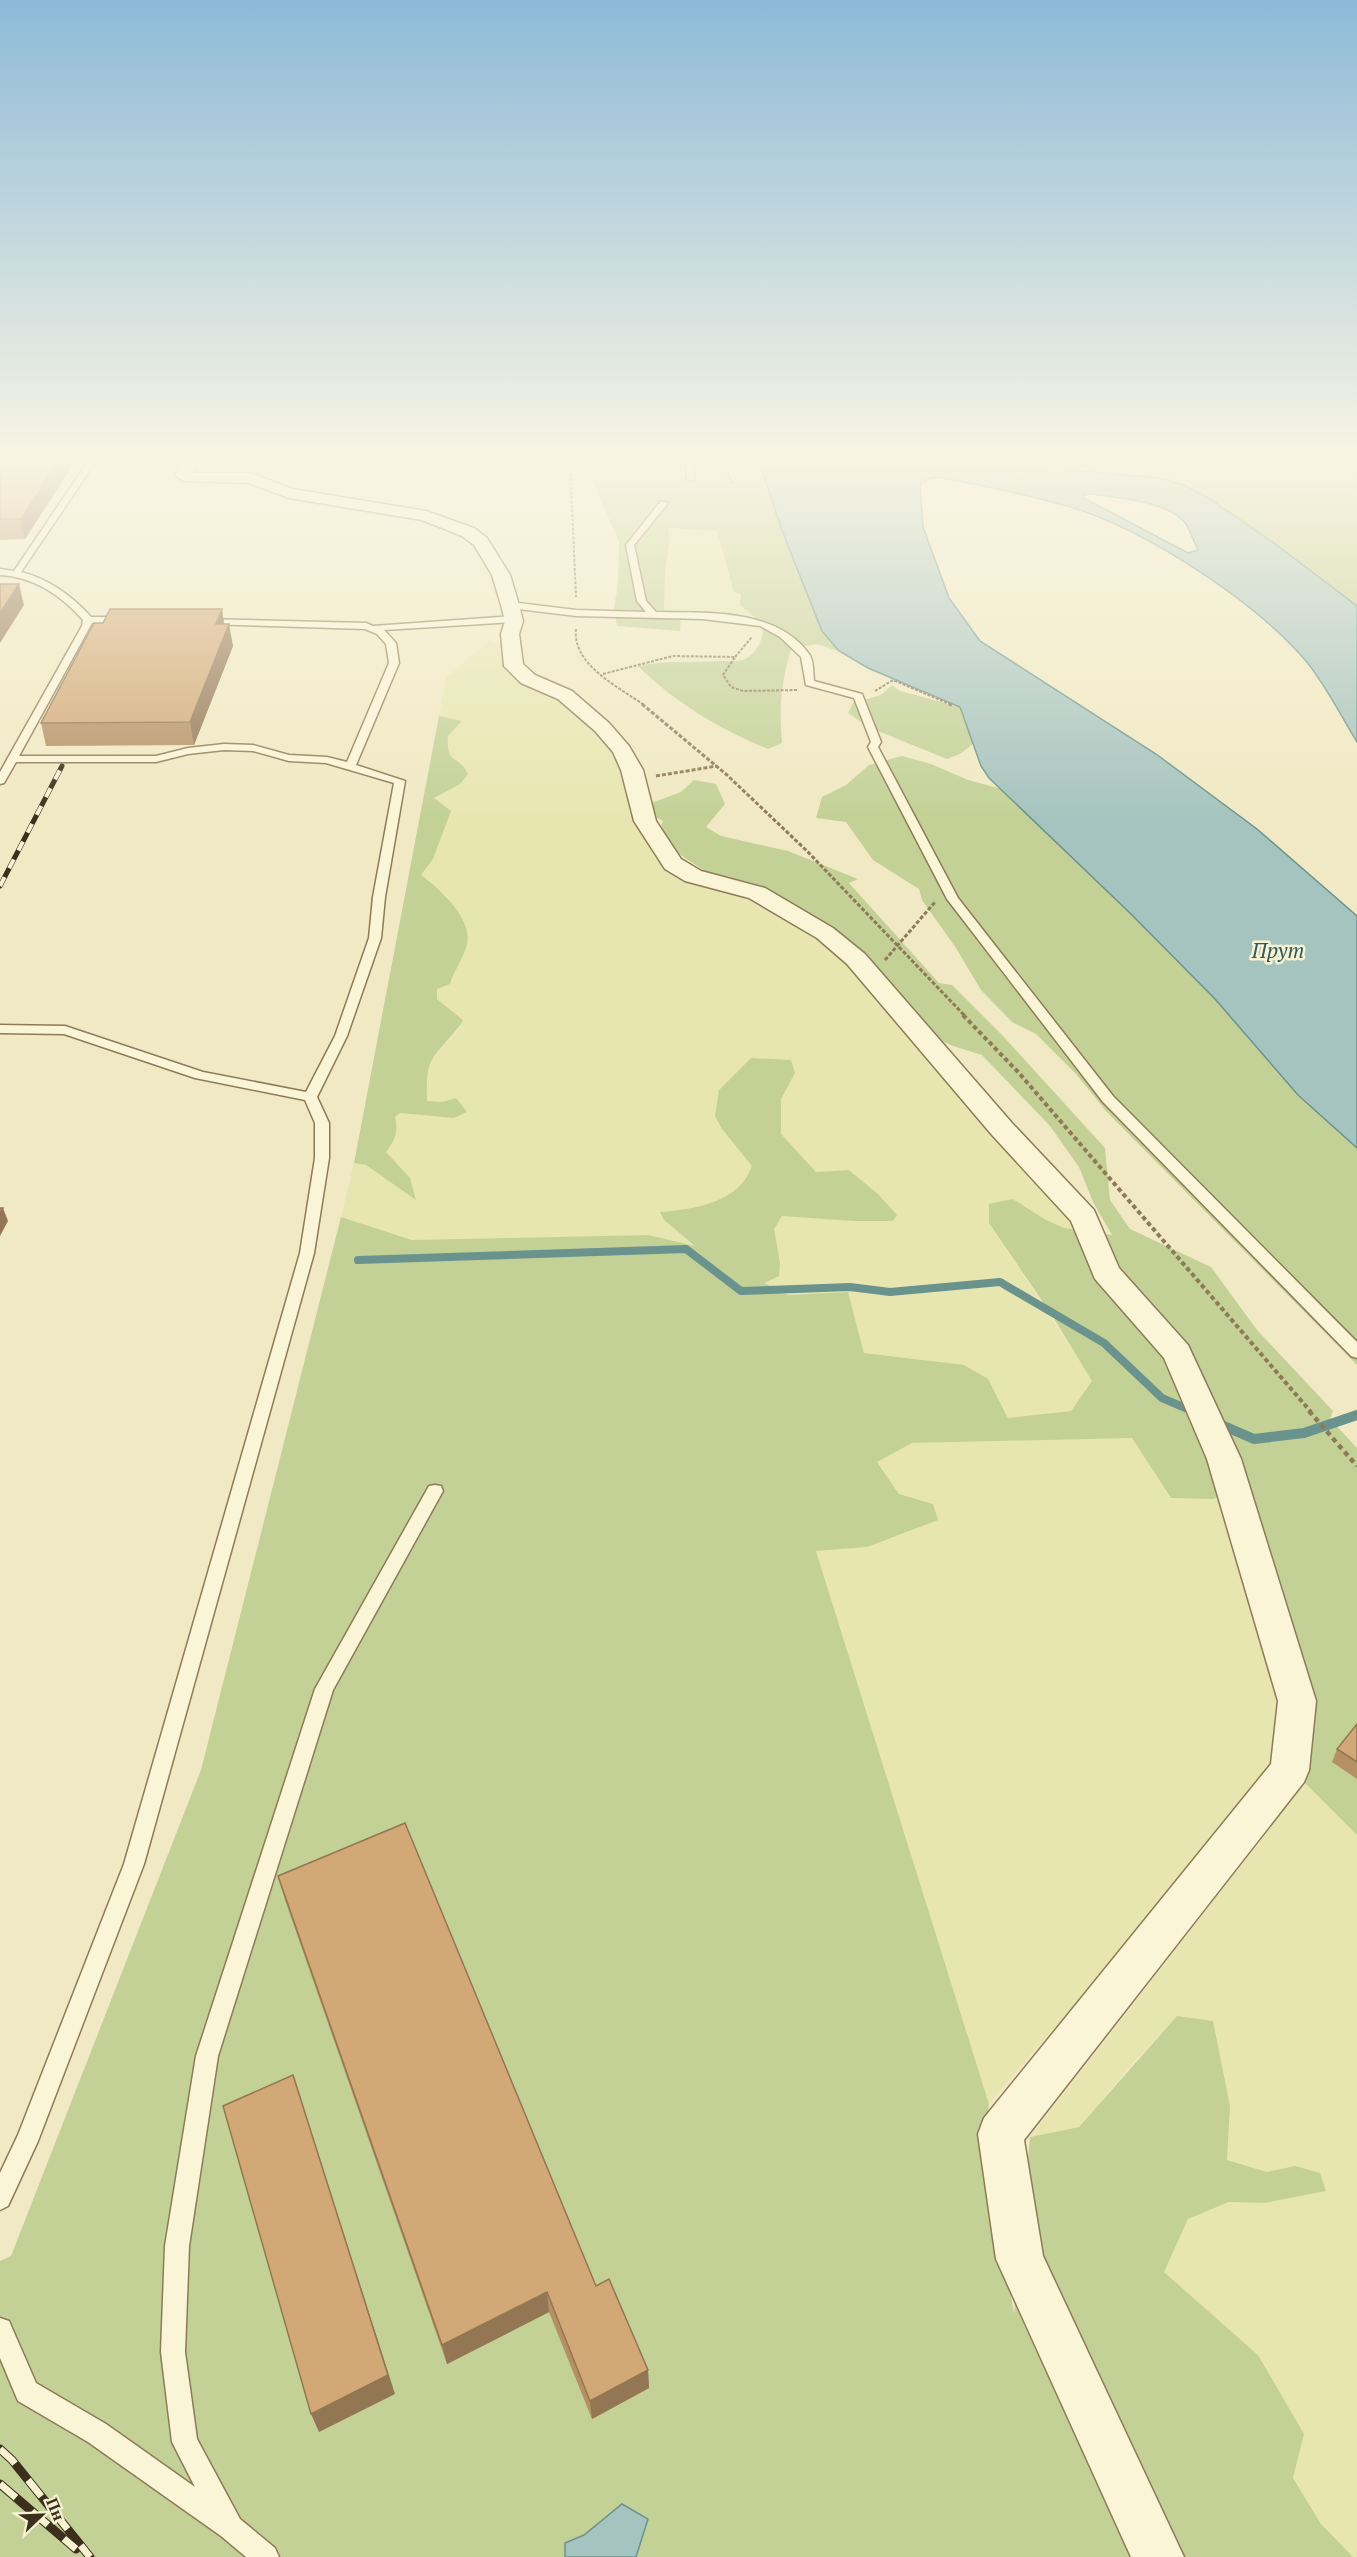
<svg xmlns="http://www.w3.org/2000/svg" width="1357" height="2557" viewBox="0 0 1357 2557" font-family="'PT Serif',serif">
<style>
.farmland{fill:#e8e6b0}
.green{fill:#c3d196}
.water{fill:#a6c4bf;stroke:#6b938e;stroke-width:1.5;fill-rule:evenodd}
.lines{fill:none;stroke-linecap:round;stroke-linejoin:round}
.stream-far1{stroke:#6b938e;stroke-width:8}
.stream{stroke:#6b938e;stroke-width:10}
.lane-casing{stroke:#8d7b58;stroke-width:3}
.street-casing{stroke:#8d7b58;stroke-width:3}
.path-far3{stroke:#8d7b58;stroke-width:2;stroke-dasharray:3 1.5;stroke-linecap:butt}
.path-far2{stroke:#8d7b58;stroke-width:3;stroke-dasharray:4 2;stroke-linecap:butt}
.path-far1{stroke:#8d7b58;stroke-width:4;stroke-dasharray:4.5 3;stroke-linecap:butt}
.path{stroke:#8d7b58;stroke-width:4.5;stroke-dasharray:5 4;stroke-linecap:butt}
.lane{fill:#fbf5d7;fill-rule:evenodd}
.street{fill:#fbf5d7;fill-rule:evenodd}
.rail-far1-casing{stroke:#3c301d;stroke-width:5}
.rail-casing{stroke:#3c301d;stroke-width:9}
.rail-far1{stroke:#f8f2d3;stroke-width:4;stroke-dasharray:10;stroke-linecap:butt}
.rail{stroke:#f8f2d3;stroke-width:7;stroke-dasharray:21;stroke-linecap:butt}
.wall{fill:#b59065}
.shaded-wall{fill:#937653}
.building{fill:#d2a876;stroke:#937653;stroke-width:1.5}
.labels{text-anchor:middle;stroke-width:5;stroke-linejoin:round;paint-order:stroke}
.water-label{font-size:21px;font-style:italic;fill:#2c5a5d;stroke:#f8f2d3}
</style>
<rect width="100%" height="100%" fill="#f1e9c3"/>
<g class="farmland">
<polygon points="667,528 717,531 734,591 741,595 740,605 755,617 664,610 665,571 670,541"/>
<polygon points="489,641 499,645 500,658 522,681 557,697 595,729 616,751 626,782 628,802 636,824 655,857 666,868 753,899 819,937 847,963 1067,1217 1076,1230 1064,1228 1046,1220 1013,1199 989,1223 1093,1381 1071,1411 1008,1418 1004,1407 864,1353 848,1292 788,1295 648,1235 412,1240 341,1217 354,1163 366,1165 416,1199 410,1178 386,1152 395,1118 400,1113 454,1118 456,1098 442,1102 427,1101 427,1085 429,1066 441,1048 456,1034 463,1020 437,999 437,989 450,984 455,967 462,958 456,911 447,896 421,875 433,859 438,844 438,804 434,798 446,791 462,763 451,758 447,753 448,736 462,721 439,716 446,678"/>
<polygon points="1132,1438 1171,1498 1225,1493 1284,1704 1279,1764 989,2104 816,1550 867,1547 933,1504 899,1494 877,1461 912,1443"/>
<polygon points="1305,1783 1357,1835 1357,2557 1353,2557 1321,2524 1293,2478 1304,2434 1258,2355 1164,2272 1188,2219 1229,2202 1264,2203 1294,2166 1267,2172 1227,2160 1230,2106 1177,2016 1128,2069 1079,2127 1030,2137"/>
</g>
<g class="green">
<path d="M 597,460 L 759,460 L 781,528 L 822,631 L 839,651 L 816,644 L 791,649 C 781,683 779,707 782,743 L 768,749 C 721,730 674,702 638,666 C 665,660 694,663 722,661 C 728,661 739,662 745,659 C 758,653 764,637 763,624 L 740,605 L 741,595 L 734,592 L 717,531 L 668,528 L 670,541 L 665,571 L 664,610 L 681,611 L 680,631 L 617,626 L 614,609 L 618,583 L 619,542 L 590,475 Z"/>
<polygon points="1035,460 1357,460 1357,606 1274,543 1207,497 1184,485 1159,478 1079,471"/>
<polygon points="892,685 900,691 960,707 974,743 960,754 947,759 868,727 848,713 853,703 881,695"/>
<path d="M 439,716 L 462,721 L 448,736 C 446,765 457,753 468,774 L 460,784 L 434,798 L 451,811 L 433,859 L 421,875 C 439,888 473,919 467,944 C 464,958 454,970 450,984 L 437,989 L 437,999 L 463,1020 C 454,1037 435,1049 429,1067 C 426,1078 427,1090 427,1101 L 442,1102 L 456,1098 L 467,1112 L 454,1118 L 400,1113 L 395,1117 C 399,1131 394,1142 386,1152 L 410,1178 L 416,1200 L 366,1165 L 354,1163 Z"/>
<polygon points="902,756 931,764 968,780 1002,789 1131,914 1215,999 1298,1095 1357,1148 1357,1365 1106,1111 1076,1074 1036,1034 1012,1022 981,990 956,948 922,900 919,889 873,860 846,822 816,818 822,797 846,785 869,765"/>
<path d="M 694,780 L 716,784 L 725,804 L 706,827 L 721,836 L 788,851 L 858,879 L 849,883 L 939,983 L 952,985 L 1003,1036 L 1105,1148 L 1110,1200 L 1130,1229 L 1211,1267 L 1257,1330 L 1333,1411 L 1330,1419 L 1357,1448 L 1357,1835 L 1305,1783 L 1310,1701 L 1240,1484 L 1214,1499 L 1171,1498 L 1132,1438 L 912,1443 L 877,1462 L 899,1494 L 933,1504 L 938,1520 L 867,1547 L 816,1551 L 989,2104 L 985,2133 L 1014,2314 L 1030,2137 L 1079,2127 L 1177,2016 L 1213,2021 L 1230,2106 L 1227,2160 L 1267,2172 L 1295,2166 L 1320,2173 L 1326,2191 L 1264,2203 L 1229,2202 L 1188,2219 L 1164,2272 L 1258,2355 L 1304,2434 L 1293,2478 L 1321,2524 L 1353,2557 L 0,2557 L 0,2261 L 11,2256 L 201,1770 L 341,1217 L 412,1240 L 648,1235 L 695,1246 L 664,1220 L 660,1212 C 695,1209 739,1203 752,1166 L 722,1129 L 715,1116 L 719,1090 L 751,1058 L 791,1060 L 795,1073 L 781,1099 L 781,1134 L 816,1172 L 849,1170 L 878,1194 L 897,1215 L 893,1221 L 853,1221 L 782,1216 L 774,1229 L 780,1263 L 779,1276 L 764,1283 L 788,1295 L 848,1292 L 864,1353 L 964,1365 L 988,1379 L 1008,1418 L 1071,1411 L 1092,1381 L 1053,1317 L 989,1223 L 989,1204 L 1013,1199 L 1046,1220 L 1064,1228 L 1112,1235 L 1093,1202 L 1079,1167 L 1050,1126 L 982,1055 L 953,1046 L 929,1035 L 862,957 L 720,881 L 685,858 L 673,849 L 661,825 L 663,821 L 647,812 L 646,805 L 681,792 Z"/>
</g>
<g class="water">
<path d="M 759,460 L 1035,460 L 1079,471 L 1159,478 L 1184,485 L 1207,497 L 1274,543 L 1357,606 L 1357,742 C 1341,716 1325,684 1306,661 C 1254,600 1143,528 1067,506 C 1024,494 980,485 937,477 L 928,479 L 920,485 L 923,527 L 949,598 L 980,641 L 1156,754 L 1257,829 L 1357,916 L 1357,1148 L 1298,1095 L 1215,999 L 1131,914 L 989,778 L 981,766 L 960,707 L 868,668 L 839,651 L 822,631 L 781,528 ZM 1091,494 C 1117,498 1170,501 1186,524 C 1191,532 1194,542 1198,550 L 1188,553 L 1082,497 L 1083,495 Z"/>
<polygon points="622,2504 648,2519 636,2557 565,2557 565,2543 584,2535"/>
</g>
<g class="lines">
<polyline class="stream-far1" points="358,1260 686,1249 741,1291 850,1287 890,1292 1000,1282 1104,1343 1162,1398 1190,1410"/>
<polyline class="stream" points="1217,1423 1254,1439 1304,1433 1357,1415"/>
<defs>
<g id="lane">
<path d="M 89,460 L 97,460 L 21,572 C 49,579 72,596 91,617 L 124,617 L 129,620 L 124,623 L 92,623 L 19,756 L 156,756 L 188,748 L 224,744 L 253,745 L 289,755 L 327,757 L 347,762 L 389,663 L 386,644 L 377,634 L 365,629 L 205,624 L 202,623 L 202,619 L 366,623 L 373,626 L 514,616 L 519,619 L 514,622 L 384,630 L 396,643 L 399,663 L 356,765 L 405,781 L 385,897 L 381,938 L 347,1036 L 317,1097 L 329,1123 L 329,1158 L 314,1253 L 144,1864 L 38,2141 L 8,2206 L 0,2210 L 0,2173 L 18,2135 L 124,1864 L 300,1253 L 315,1158 L 315,1123 L 305,1100 L 195,1078 L 64,1034 L 0,1033 L 0,1025 L 65,1026 L 203,1072 L 306,1092 L 335,1036 L 369,938 L 373,897 L 394,783 L 326,763 L 289,761 L 253,751 L 224,750 L 188,754 L 156,762 L 16,762 L 4,783 L 0,784 L 0,772 L 82,626 L 83,620 C 61,595 34,577 0,575 L 0,569 L 14,571 Z"/>
<polygon points="686,460 694,460 694,481 687,479"/>
<path d="M 661,501 L 668,503 L 634,545 L 646,601 L 656,612 C 706,613 776,608 809,654 C 814,660 813,674 814,681 L 862,694 L 881,742 L 878,747 L 958,898 L 1113,1096 L 1357,1342 L 1357,1358 L 1351,1356 L 1103,1102 L 947,899 L 868,747 L 871,742 L 854,698 L 806,685 L 801,657 L 780,637 L 760,626 L 703,619 L 576,616 L 510,608 L 505,605 L 510,602 L 576,610 L 646,612 L 637,601 L 626,545 Z"/>
<polygon points="435,1485 441,1486 443,1491 333,1690 218,2056 189,2246 185,2352 197,2439 240,2519 275,2548 279,2557 246,2557 221,2536 88,2442 18,2401 0,2358 0,2318 9,2321 36,2383 106,2424 195,2487 172,2442 161,2352 165,2246 196,2056 315,1689 429,1486"/>
</g>
<polygon id="street" points="182,460 198,460 192,473 251,473 293,489 426,511 474,528 487,538 510,575 519,605 523,621 519,634 523,664 535,675 572,691 609,723 629,746 643,770 656,821 681,859 701,871 765,888 833,928 865,954 1012,1123 1094,1210 1119,1268 1188,1345 1241,1459 1316,1701 1309,1770 1304,1782 1024,2140 1043,2256 1184,2557 1131,2557 996,2259 978,2134 984,2118 1271,1764 1278,1701 1207,1459 1164,1358 1095,1279 1071,1221 992,1135 847,964 817,938 749,898 685,881 665,869 634,821 621,770 613,752 595,731 558,699 521,683 504,666 501,634 505,621 501,605 492,575 474,545 462,536 422,520 289,498 249,483 183,481 175,475"/>
</defs>
<use href="#lane" class="lane-casing"/>
<use href="#street" class="street-casing"/>
<g class="path-far3">
<polyline points="570,460 576,597"/>
<polyline points="723,460 732,484"/>
<path d="M 576,629 C 572,665 619,687 644,705"/>
<polyline points="735,657 752,637"/>
<polyline points="603,674 673,656 735,657 723,675 731,687 743,691 797,690"/>
<polyline points="875,691 893,680 952,705"/>
</g>
<g class="path-far2">
<polyline points="642,704 727,775 807,851 965,1016"/>
<polyline points="949,704 952,705"/>
<polyline points="656,776 717,766"/>
<polyline points="885,960 935,902"/>
</g>
<polyline class="path-far1" points="963,1015 1019,1073 1311,1412"/>
<polyline class="path" points="1309,1411 1357,1466"/>
<use href="#lane" class="lane"/>
<use href="#street" class="street"/>
<defs>
<polyline id="rail-far1" points="0,886 62,766"/>
<g id="rail">
<polyline points="0,2449 12,2460 90,2557"/>
<polyline points="0,2484 76,2549"/>
</g>
</defs>
<use href="#rail-far1" class="rail-far1-casing"/>
<use href="#rail" class="rail-casing"/>
<use href="#rail-far1" class="rail-far1"/>
<use href="#rail" class="rail"/>
</g>
<g class="wall">
<polygon points="0,460 76,460 25,539 0,540"/>
<polygon points="369,460 421,460 420,462 369,461"/>
<polygon points="222,609 224,624 233,646 194,745 46,746 41,723 103,623"/>
<polygon points="1357,1724 1357,1779 1332,1762 1337,1749"/>
<polygon points="278,1876 596,2286 648,2370 649,2388 592,2419 549,2312 447,2364 285,1900"/>
</g>
<g class="shaded-wall">
<polygon points="59,460 76,460 25,539 21,519"/>
<polygon points="19,584 24,605 0,643 0,613"/>
<polygon points="222,609 225,631 216,624"/>
<polygon points="229,624 233,646 194,745 190,722"/>
<polygon points="3,1208 8,1221 0,1236 0,1214"/>
<polygon points="293,2075 395,2394 319,2432 311,2414"/>
<polygon points="547,2292 549,2312 447,2364 442,2345"/>
<polygon points="648,2370 649,2388 592,2419 590,2401"/>
</g>
<g class="building">
<polygon points="0,460 59,460 21,519 0,519"/>
<polygon points="0,584 19,584 0,613"/>
<polygon points="110,609 222,609 216,624 229,624 190,722 41,723 94,623 103,623"/>
<polygon points="0,1208 3,1208 0,1214"/>
<polygon points="1357,1724 1357,1762 1337,1749"/>
<polygon points="405,1823 596,2286 609,2279 648,2370 590,2401 547,2292 442,2345 278,1876"/>
<polygon points="293,2075 388,2375 311,2414 223,2106"/>
</g>
<linearGradient id="sky" x2="0" y2="1"><stop stop-color="#8dbad8"/><stop offset="0.56" stop-color="#f9f5e4"/><stop offset="1" stop-color="#f9f5e4" stop-opacity="0"/></linearGradient>
<rect width="1357" height="818" fill="url(#sky)"/>
<g class="labels">
<g class="water-label">
<text x="1278" y="958">Прут</text>
</g>
</g>
<g transform="translate(42 2515) rotate(67)" stroke="#f8f2d3" stroke-width="4.5" paint-order="stroke">
<path d="M0-4.5L10 22L0 15L-10 22Z" fill="#3c301d"/>
<text y="-9" font-size="16" font-weight="bold" text-anchor="middle" fill="#3c301d">Пн</text>
</g>
</svg>
